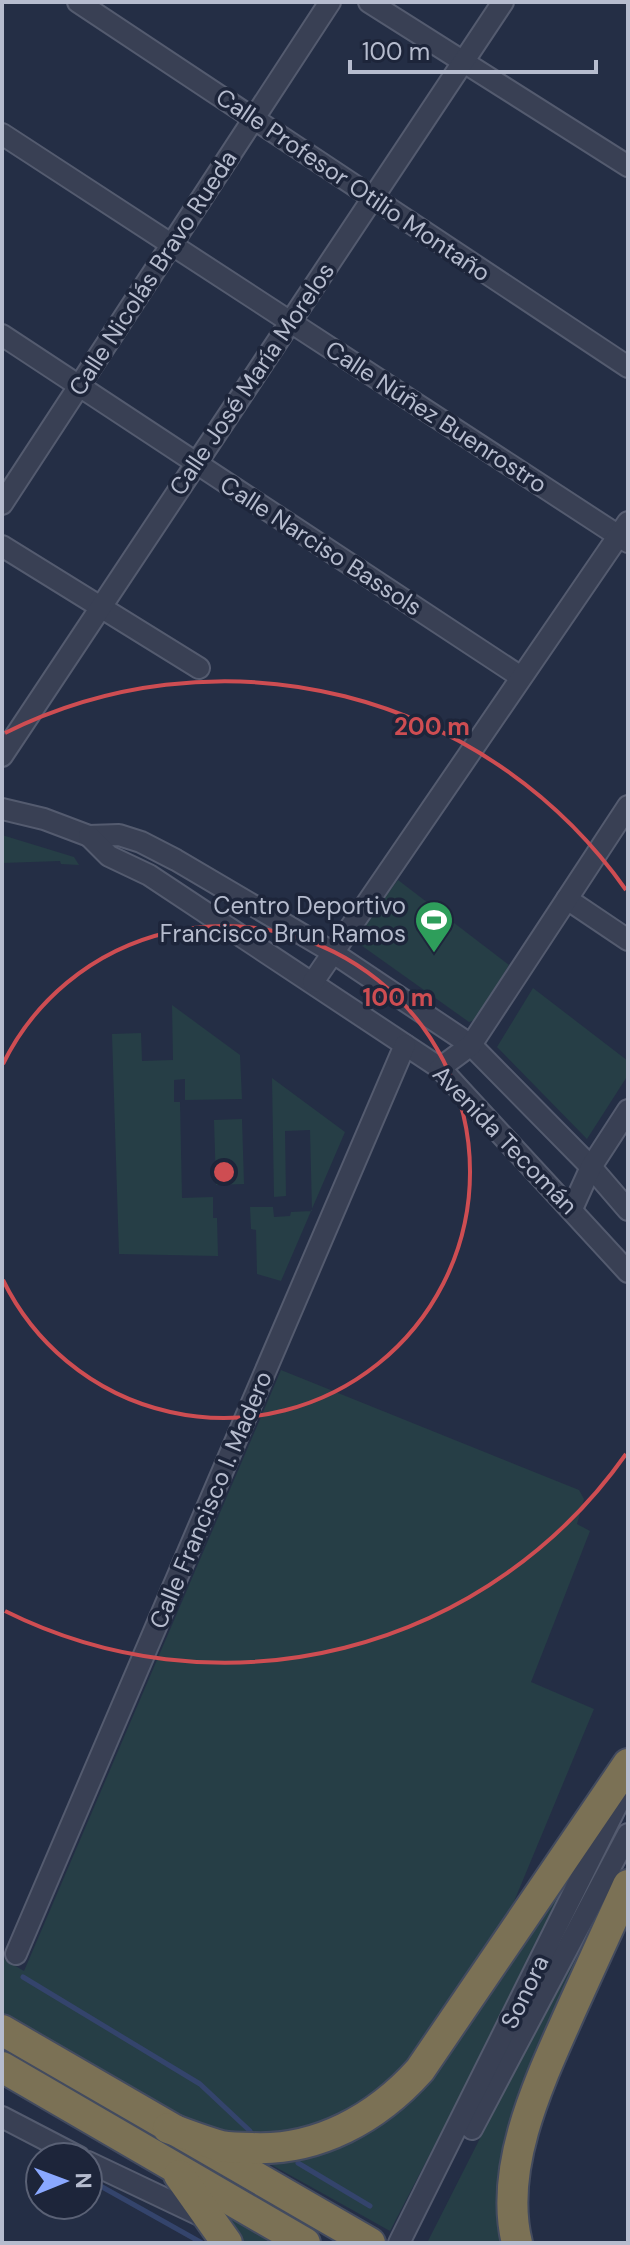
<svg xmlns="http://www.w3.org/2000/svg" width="630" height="2245" viewBox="0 0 630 2245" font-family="'DM Sans',sans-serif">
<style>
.green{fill:#263e46}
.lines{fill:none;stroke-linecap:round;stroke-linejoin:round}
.stream{stroke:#34446c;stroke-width:5}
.minor-casing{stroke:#545b6f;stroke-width:24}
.highway-casing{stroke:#434b5f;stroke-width:34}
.minor{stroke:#394054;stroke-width:20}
.highway{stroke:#7b7155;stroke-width:30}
.ring{fill:none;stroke:#ce4d52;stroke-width:4}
.labels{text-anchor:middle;stroke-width:7;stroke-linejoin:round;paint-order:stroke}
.street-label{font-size:24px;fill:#b6bcce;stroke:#1d253a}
.poi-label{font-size:24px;fill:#b6bcce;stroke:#1d253a;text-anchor:end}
.centre{fill:#ce4d52;stroke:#1d253a;stroke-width:4}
.ring-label{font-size:24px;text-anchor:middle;font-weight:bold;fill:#ce4d52;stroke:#1d253a;stroke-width:7;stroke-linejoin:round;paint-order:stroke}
</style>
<rect width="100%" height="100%" fill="#242e45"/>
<g class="green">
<polygon points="2,835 74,857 79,865 61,864 60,861 2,863"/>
<polygon points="398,880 509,965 476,1020 469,1022 358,943 356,935"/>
<polygon points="533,988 628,1061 628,1075 587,1139 497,1047"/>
<polygon points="172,1005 240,1055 242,1099 185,1100 185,1079 174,1080 174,1102 180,1102 182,1198 213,1197 213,1218 217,1218 218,1256 119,1254 112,1034 141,1033 142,1061 173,1060"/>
<polygon points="272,1078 345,1132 281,1281 257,1274 256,1230 251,1229 250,1207 273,1207 274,1217 290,1216 291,1212 312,1211 310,1130 285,1131 286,1196 274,1197"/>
<polygon points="242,1119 244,1184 216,1185 214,1120"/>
<polygon points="281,1370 579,1490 584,1499 577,1524 590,1531 531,1682 594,1709 503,1928 395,2086 311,2131 219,2136 2,2013 2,1958 24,1971"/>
<polygon points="618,1792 390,2231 261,2159 371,2127"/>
<polygon points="628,1846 628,1853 514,2126 504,2243 427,2243"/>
<polygon points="216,2204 284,2243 243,2243"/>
</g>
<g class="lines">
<g class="stream">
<polyline points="23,1977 200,2084 250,2131"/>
<polyline points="298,2163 370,2206"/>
<polyline points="88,2179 202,2243"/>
</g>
<defs>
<g id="minor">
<polyline points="78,2 628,367"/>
<polyline points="369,2 628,166"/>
<polyline points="2,134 628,542"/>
<polyline points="2,335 521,677"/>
<polyline points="2,504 330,2"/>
<polyline points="2,546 199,668"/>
<polyline points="2,756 503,2"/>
<polyline points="2,809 44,819 89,836 119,835 141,842 176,860 332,952 471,1045 591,1167 628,1210"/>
<polyline points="89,836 109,856 149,875 440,1068 628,1272"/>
<polyline points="567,899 628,940"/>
<polyline points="313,982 628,522"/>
<polyline points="440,1068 471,1045 628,806"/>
<polyline points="572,1209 591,1167 628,1110"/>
<polyline points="16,1954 405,1045"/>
<polyline points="2,2117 79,2157"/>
<polyline points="472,2129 628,1834"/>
<polyline points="88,2162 210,2220"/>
<polyline points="399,2243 627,1785"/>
</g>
<g id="highway">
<polyline points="2,2030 370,2243"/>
<polyline points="2,2067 305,2243"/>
<path d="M 168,2128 C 186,2134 203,2141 221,2146 C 231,2148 242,2148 252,2148 C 318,2151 377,2118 420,2070 L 628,1764"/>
<polyline points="179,2175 227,2243"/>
<path d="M 517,2243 C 498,2165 541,2078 572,2008 C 591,1967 609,1926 628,1885"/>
</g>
</defs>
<use href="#minor" class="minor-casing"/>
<use href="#highway" class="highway-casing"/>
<use href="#minor" class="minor"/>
<use href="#highway" class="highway"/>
</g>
<g class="ring">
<path d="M3 1064A246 246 0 1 1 3 1280"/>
<path d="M626 1454A491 491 0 0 1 5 1611M5 733A491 491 0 0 1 626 890"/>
</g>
<defs>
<symbol id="stadium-pin" viewBox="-11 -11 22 30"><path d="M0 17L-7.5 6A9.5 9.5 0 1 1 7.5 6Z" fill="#2e9e5b" stroke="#1d253a"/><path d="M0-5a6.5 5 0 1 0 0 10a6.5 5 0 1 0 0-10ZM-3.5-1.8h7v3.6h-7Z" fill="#fff"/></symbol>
</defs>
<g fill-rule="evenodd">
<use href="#stadium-pin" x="412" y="898" width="44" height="60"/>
</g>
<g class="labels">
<g class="street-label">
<text transform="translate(353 185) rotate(34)" y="8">Calle Profesor Otilio Montaño</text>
<text transform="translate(153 273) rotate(-57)" y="8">Calle Nicolás Bravo Rueda</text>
<text transform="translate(252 379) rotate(-56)" y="8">Calle José María Morelos</text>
<text transform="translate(436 417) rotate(33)" y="8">Calle Núñez Buenrostro</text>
<text transform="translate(321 546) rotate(33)" y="8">Calle Narciso Bassols</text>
<text transform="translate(505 1140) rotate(46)" y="8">Avenida Tecomán</text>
<text transform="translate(211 1500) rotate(-67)" y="8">Calle Francisco I. Madero</text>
<text transform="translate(525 1992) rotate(-64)" y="8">Sonora</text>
</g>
<g class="poi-label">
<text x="406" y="914">Centro Deportivo<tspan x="406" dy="28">Francisco Brun Ramos</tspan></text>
</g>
</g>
<circle cx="224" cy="1172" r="12" class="centre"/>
<g class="ring-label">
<text x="432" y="735">200 m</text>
<text x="398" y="1006">100 m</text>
</g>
<rect width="630" height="2245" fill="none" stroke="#b6bcce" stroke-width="8"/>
<g transform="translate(64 2181) rotate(89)"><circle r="38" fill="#1d253a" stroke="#5a6175" stroke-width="2"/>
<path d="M0-6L14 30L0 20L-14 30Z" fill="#8aa8ff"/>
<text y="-12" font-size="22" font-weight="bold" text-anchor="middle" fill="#b6bcce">N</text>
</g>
<path d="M350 60v12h246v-12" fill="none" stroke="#b6bcce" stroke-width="4"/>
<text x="362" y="60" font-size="24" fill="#b6bcce" stroke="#1d253a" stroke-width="6" paint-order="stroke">100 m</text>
</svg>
